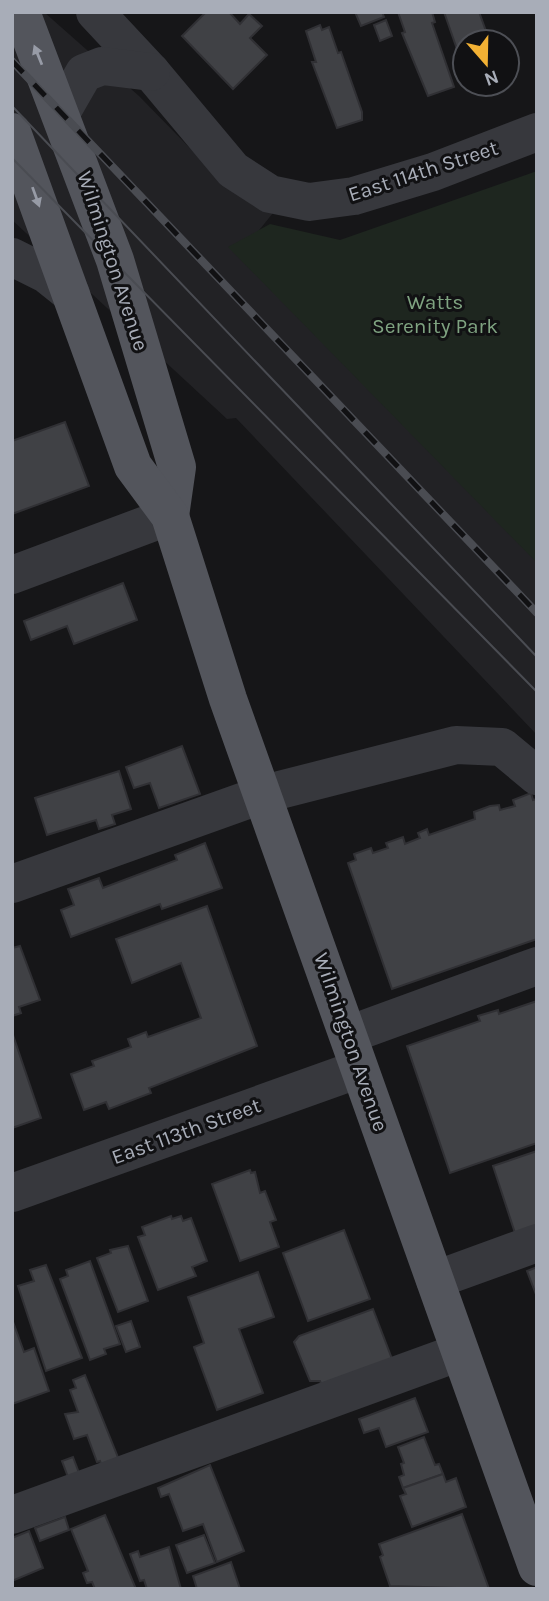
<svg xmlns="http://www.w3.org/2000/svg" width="549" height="1601" viewBox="0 0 549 1601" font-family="Karla,sans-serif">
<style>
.built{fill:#222225}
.green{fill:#1e261f}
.building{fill:#404145;stroke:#303034;stroke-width:2}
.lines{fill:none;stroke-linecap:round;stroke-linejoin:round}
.minor{stroke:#37383d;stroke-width:38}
.major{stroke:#53555c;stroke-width:38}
.tram{stroke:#4a4c52;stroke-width:2}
.rail-casing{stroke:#4a4c52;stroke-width:8}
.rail{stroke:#111113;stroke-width:5;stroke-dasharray:16;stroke-linecap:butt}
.oneway{fill:#979ba6}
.labels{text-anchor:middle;stroke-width:6;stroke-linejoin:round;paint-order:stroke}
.street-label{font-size:21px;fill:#a8adb8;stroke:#111113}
.park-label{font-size:21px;fill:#7fa381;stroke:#111113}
</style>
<rect width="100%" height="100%" fill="#161618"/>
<polygon class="built" points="12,12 44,12 139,96 224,183 273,213 252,239 537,545 537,735 236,418 227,419 12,220"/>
<polygon class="green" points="537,171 537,563 228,247 270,224 340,240"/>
<g class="building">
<polygon points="206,12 229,12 240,24 249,14 262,26 250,38 267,55 233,89 182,36"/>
<polygon points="355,12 382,12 384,17 361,26"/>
<polygon points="398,12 432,12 435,22 432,23 454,87 428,96 402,33 405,32"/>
<polygon points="444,12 479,12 490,42 465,42 465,72"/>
<polygon points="386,20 392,36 380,41 374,25"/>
<polygon points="320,25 322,30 329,27 338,53 341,52 362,112 362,120 337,128 312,62 316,62 306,31"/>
<polygon points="65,422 89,486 12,514 12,441"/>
<polygon points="123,583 137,620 74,644 67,626 31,640 24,621"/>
<polygon points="182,746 200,794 159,808 150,783 134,788 126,767"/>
<polygon points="119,771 131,809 112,815 115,824 99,829 96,820 47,835 35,798"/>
<polygon points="531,793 533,800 537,799 537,939 392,989 348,863 356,860 354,854 371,848 373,853 388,848 386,843 403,837 405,844 420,838 418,833 427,829 429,835 475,819 474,812 490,806 499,805 500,810 515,806 513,800"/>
<polygon points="205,843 222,888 162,909 160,904 71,937 61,910 74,905 68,889 99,878 103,888 177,860 175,855"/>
<polygon points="207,906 257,1046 149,1088 151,1093 109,1109 106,1102 84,1110 71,1074 94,1066 92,1061 131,1047 128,1039 146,1032 148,1037 201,1018 181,963 132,983 116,939"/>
<polygon points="20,946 40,1000 19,1007 21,1013 12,1016 12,948"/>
<polygon points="537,1001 537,1143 450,1173 407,1046 480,1021 478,1016 498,1010 499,1014"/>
<polygon points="12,1032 41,1118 12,1128"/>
<polygon points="537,1151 537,1226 515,1233 493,1166"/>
<polygon points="250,1170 251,1173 255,1172 260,1193 265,1191 276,1220 270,1222 279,1247 240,1261 212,1184"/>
<polygon points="171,1216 172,1219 181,1216 183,1221 191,1218 207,1261 192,1267 196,1276 158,1290 138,1237 145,1235 142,1227"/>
<polygon points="344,1230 370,1299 308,1321 283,1253"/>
<polygon points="128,1246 148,1301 118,1312 97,1258 111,1253 110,1250"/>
<polygon points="90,1261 120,1344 104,1349 106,1354 90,1360 60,1279 68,1276 66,1270"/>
<polygon points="46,1265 82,1358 46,1371 18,1286 34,1281 30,1270"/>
<polygon points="537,1267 537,1297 527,1271"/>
<polygon points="258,1272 274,1317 239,1329 263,1393 217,1410 194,1347 204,1343 188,1297"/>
<polygon points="373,1309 392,1359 322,1386 320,1381 310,1381 294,1342 299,1336"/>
<polygon points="12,1319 24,1352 34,1348 49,1391 12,1404"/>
<polygon points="131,1321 140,1347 126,1352 116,1326"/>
<polygon points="85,1375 119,1460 102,1466 100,1461 97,1462 87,1435 74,1439 65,1414 78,1412 70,1390 76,1388 73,1380"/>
<polygon points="415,1398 428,1432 386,1447 379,1428 364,1433 359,1419"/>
<polygon points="424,1437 435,1465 439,1464 443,1474 403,1488 399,1477 404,1475 401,1464 404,1463 398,1447"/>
<polygon points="73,1457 79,1473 68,1477 62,1461"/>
<polygon points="210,1465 244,1551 217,1562 203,1524 183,1531 169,1494 161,1497 158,1488"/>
<polygon points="443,1474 446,1482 456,1478 466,1507 412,1527 400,1496 406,1494 403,1488"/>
<polygon points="462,1514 489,1589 390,1586 380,1557 383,1555 379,1544"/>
<polygon points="105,1515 136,1589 95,1589 92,1582 87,1583 83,1573 88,1571 71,1529"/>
<polygon points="65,1517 69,1530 40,1541 35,1528"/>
<polygon points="29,1531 43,1568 12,1581 12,1538"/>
<polygon points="204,1535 215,1563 187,1573 176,1545"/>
<polygon points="169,1547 181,1589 147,1589 144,1580 140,1581 130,1554 138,1551 140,1557"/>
<polygon points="231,1562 240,1589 197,1589 193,1576"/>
</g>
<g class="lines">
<g class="minor">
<polyline points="95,12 151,72 233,170 270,194 309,202 354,196 433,172 537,132"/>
<polyline points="61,113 84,73 102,66 151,72"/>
<polyline points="12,257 46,274 71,294"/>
<polyline points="12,575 170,516"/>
<polyline points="12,884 264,794 456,745 502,747 537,776"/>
<polyline points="348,1035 537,966"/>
<polyline points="12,1193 359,1069"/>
<polyline points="435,1280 537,1243"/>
<polyline points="12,1515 460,1352"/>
</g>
<g class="major">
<polyline points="21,12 115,260 177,467 170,516"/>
<polyline points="12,132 133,466 170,516 228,699 537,1567"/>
</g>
<g class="tram">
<polyline points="12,106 537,657"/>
<polyline points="12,158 537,692"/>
</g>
<defs>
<polyline id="rail" points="12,61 537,613"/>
</defs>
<use href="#rail" class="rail-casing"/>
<use href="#rail" class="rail"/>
</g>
<defs><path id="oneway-solid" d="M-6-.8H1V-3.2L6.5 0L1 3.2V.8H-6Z" transform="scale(1.75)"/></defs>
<g class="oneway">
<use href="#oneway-solid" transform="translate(38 55) rotate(-112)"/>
<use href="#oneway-solid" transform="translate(36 197) rotate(70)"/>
</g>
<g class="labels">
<g class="street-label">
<text transform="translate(423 171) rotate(-18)" y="7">East 114th Street</text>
<text transform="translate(113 261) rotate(72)" y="7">Wilmington Avenue</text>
<text transform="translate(351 1042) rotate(71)" y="7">Wilmington Avenue</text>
<text transform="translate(186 1131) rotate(-20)" y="7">East 113th Street</text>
</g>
<g class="park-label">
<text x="435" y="309">Watts<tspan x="435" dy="24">Serenity Park</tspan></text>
</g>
</g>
<rect width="549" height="1601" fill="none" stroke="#a8adb8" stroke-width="28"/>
<g transform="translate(486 63) rotate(160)"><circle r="33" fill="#111113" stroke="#4d4f55" stroke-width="2"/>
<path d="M0-5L12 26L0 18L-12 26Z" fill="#f2b134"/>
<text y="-10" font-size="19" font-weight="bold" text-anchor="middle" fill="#a8adb8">N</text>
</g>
</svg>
